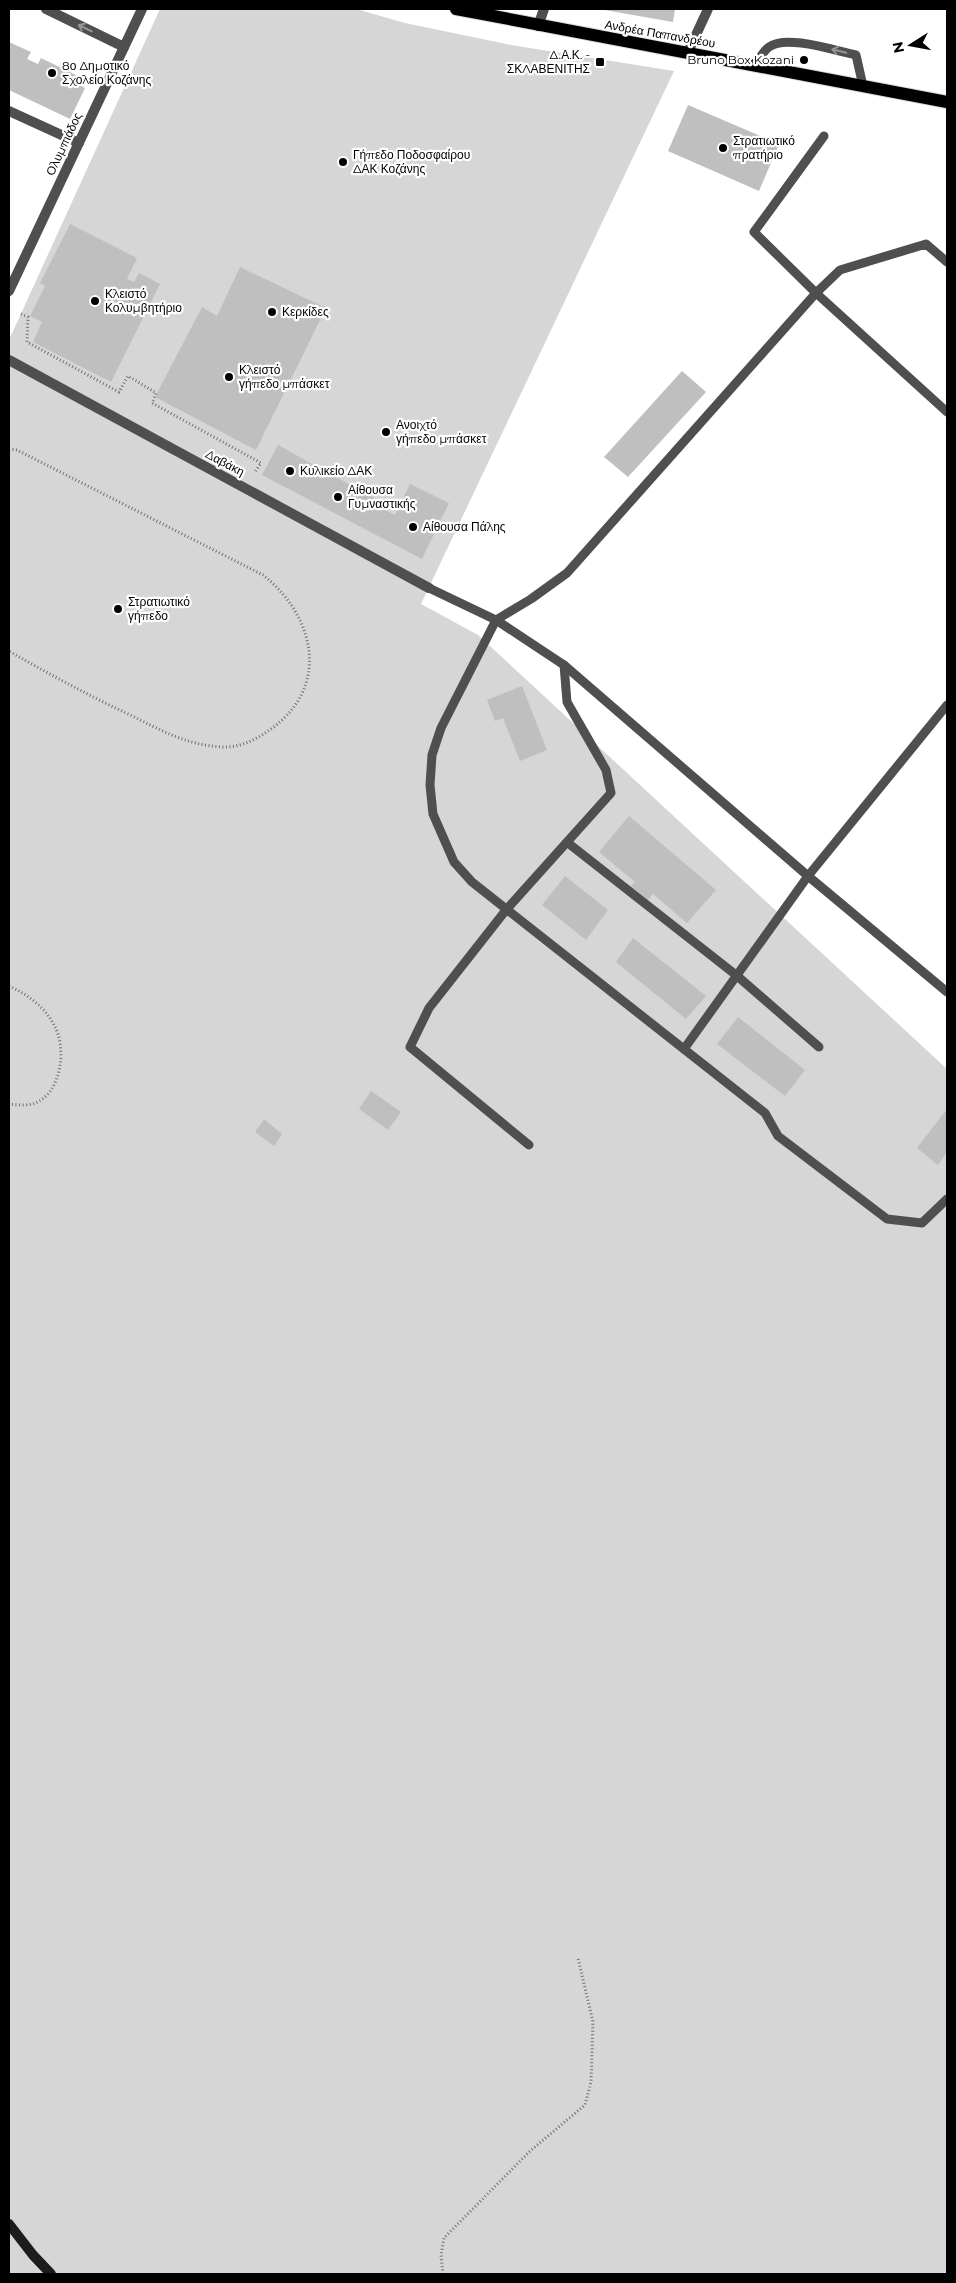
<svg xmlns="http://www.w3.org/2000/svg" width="956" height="2283" viewBox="0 0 956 2283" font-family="Montserrat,sans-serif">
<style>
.green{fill:#d6d6d6}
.building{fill:#bfbfbf}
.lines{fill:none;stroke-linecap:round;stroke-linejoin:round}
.primary-casing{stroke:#dbdbdb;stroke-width:14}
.path{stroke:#717171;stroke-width:3;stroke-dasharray:1 2.5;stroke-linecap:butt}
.lane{stroke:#4f4f4f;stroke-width:9}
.street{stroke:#4f4f4f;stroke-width:10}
.secondary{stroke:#1c1c1c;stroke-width:10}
.primary{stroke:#000;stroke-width:12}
.oneway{stroke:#959595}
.poi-dot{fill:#000;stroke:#fff;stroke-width:2}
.labels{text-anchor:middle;stroke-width:4.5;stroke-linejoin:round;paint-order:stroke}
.street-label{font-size:12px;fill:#000;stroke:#fff}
.poi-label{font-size:12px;fill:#000;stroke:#fff;text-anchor:start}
</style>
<rect width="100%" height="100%" fill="#fff"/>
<polygon class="green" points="160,9 356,9 405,23 511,45 674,71 421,604 478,635 947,1069 947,2274 9,2274 9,340"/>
<g class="building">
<polygon points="599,9 675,9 673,22"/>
<polygon points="9,42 31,52 27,59 38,64 41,58 78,76 75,82 85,88 70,119 9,90"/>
<polygon points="688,105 779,144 759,191 668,151"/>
<polygon points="70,224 137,258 127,279 134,282 139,273 160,284 111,382 33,342 42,322 30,316 45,286 40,283"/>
<polygon points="240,267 326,308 256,450 155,397 202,307 217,316"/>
<polygon points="682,371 706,392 628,477 604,457"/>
<polygon points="278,445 374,498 372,503 395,515 410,484 449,503 422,559 262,475"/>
<polygon points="522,686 547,750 520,761 503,718 495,721 487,700"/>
<polygon points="629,816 716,890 687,923 653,894 648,900 631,886 635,882 599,852"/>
<polygon points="565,876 608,910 586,940 542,905"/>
<polygon points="633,938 706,996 686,1019 616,962"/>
<polygon points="738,1017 805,1070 785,1096 717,1044"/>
<polygon points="371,1091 401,1112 388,1130 359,1109"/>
<polygon points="947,1109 947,1152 938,1165 917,1148"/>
<polygon points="264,1119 282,1134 274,1146 255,1132"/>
</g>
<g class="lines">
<defs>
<polyline id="primary" points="456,9 947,102"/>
</defs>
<use href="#primary" class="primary-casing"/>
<g class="path">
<polyline points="21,314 28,317 27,342 119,392 128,376 156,393 152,403 261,463 255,472"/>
<path d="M 9,449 L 17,450 L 263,575 C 315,616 331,686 271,729 C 257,739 240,748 222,747 C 185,745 159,729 126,713 C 86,694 47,673 9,651"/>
<path d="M 9,986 C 28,995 44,1006 54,1025 C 67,1047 62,1093 35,1103 C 28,1106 17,1105 9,1104"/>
<polyline points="443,2274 441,2255 444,2238 530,2151 585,2105 591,2082 593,2022 578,1958"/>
</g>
<g class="lane">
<path d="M 755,65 C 759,60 763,51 769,47 C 786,34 836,51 856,55 L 863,86"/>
<polyline points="824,136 754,232 816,293 947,412"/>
<polyline points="947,262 926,244 840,270 816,293 567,573 531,599 496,620 441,728 432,755 430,785 433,814 454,862 472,882 765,1113 778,1136 887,1219 922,1223 947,1199"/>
<polyline points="429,588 496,620 564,665 808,876 947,992"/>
<polyline points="568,843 736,975 819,1047"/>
<polyline points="684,1049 808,876 947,705"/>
<polyline points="529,1145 410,1047 429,1008 506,910 611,793 606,770 567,702 564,665"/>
</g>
<g class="street">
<polyline points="46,9 124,47"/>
<polyline points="538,26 544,9"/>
<polyline points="688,52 708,9"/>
<polyline points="9,111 79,143"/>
<polyline points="9,291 142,9"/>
<polyline points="9,360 429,588"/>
</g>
<polyline class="secondary" points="9,2224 33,2255 51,2274"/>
<use href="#primary" class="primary"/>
</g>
<defs><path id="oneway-shaft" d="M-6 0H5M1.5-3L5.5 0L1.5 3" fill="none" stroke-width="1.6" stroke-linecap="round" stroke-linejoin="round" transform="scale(1.25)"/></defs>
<g class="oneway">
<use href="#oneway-shaft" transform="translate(85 28) rotate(-154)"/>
<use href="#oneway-shaft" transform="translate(839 51) rotate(-166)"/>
</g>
<g class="poi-dot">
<circle cx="804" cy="60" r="5"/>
<rect x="595" y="57" width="10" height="10" rx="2.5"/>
<circle cx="52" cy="73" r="5"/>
<circle cx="723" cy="148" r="5"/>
<circle cx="343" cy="162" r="5"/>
<circle cx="95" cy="301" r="5"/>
<circle cx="272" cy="312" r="5"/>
<circle cx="229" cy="377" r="5"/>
<circle cx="386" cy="432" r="5"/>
<circle cx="290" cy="471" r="5"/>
<circle cx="338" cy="497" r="5"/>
<circle cx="413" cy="527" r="5"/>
<circle cx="118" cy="609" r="5"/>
</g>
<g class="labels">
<g class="street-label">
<text transform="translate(660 34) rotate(10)" y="4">Ανδρέα Παπανδρέου</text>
<text transform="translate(64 144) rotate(-65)" y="4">Ολυμπιάδος</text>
<text transform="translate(225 463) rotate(28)" y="4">Δαβάκη</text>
</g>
<g class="poi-label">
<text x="590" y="59" text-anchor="end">Δ.Α.Κ. -<tspan x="590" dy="14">ΣΚΛΑΒΕΝΙΤΗΣ</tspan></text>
<text x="794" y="64" text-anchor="end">Bruno Box Kozani</text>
<text x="62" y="70">8ο Δημοτικό<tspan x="62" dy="14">Σχολείο Κοζάνης</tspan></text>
<text x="733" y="145">Στρατιωτικό<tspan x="733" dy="14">πρατήριο</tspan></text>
<text x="353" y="159">Γήπεδο Ποδοσφαίρου<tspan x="353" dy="14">ΔΑΚ Κοζάνης</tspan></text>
<text x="105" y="298">Κλειστό<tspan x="105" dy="14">Κολυμβητήριο</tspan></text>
<text x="282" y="316">Κερκίδες</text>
<text x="239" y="374">Κλειστό<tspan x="239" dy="14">γήπεδο μπάσκετ</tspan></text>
<text x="396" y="429">Ανοιχτό<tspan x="396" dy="14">γήπεδο μπάσκετ</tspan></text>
<text x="300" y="475">Κυλικείο ΔΑΚ</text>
<text x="348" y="494">Αίθουσα<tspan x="348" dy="14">Γυμναστικής</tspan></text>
<text x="423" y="531">Αίθουσα Πάλης</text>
<text x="128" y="606">Στρατιωτικό<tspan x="128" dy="14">γήπεδο</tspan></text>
</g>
</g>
<rect width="956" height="2283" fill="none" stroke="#000000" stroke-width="20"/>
<g transform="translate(911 45) rotate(259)" stroke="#ffffff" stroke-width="4" paint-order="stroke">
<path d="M0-4L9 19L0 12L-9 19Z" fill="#000000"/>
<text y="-8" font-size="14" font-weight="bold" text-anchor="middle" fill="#000000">N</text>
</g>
</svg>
